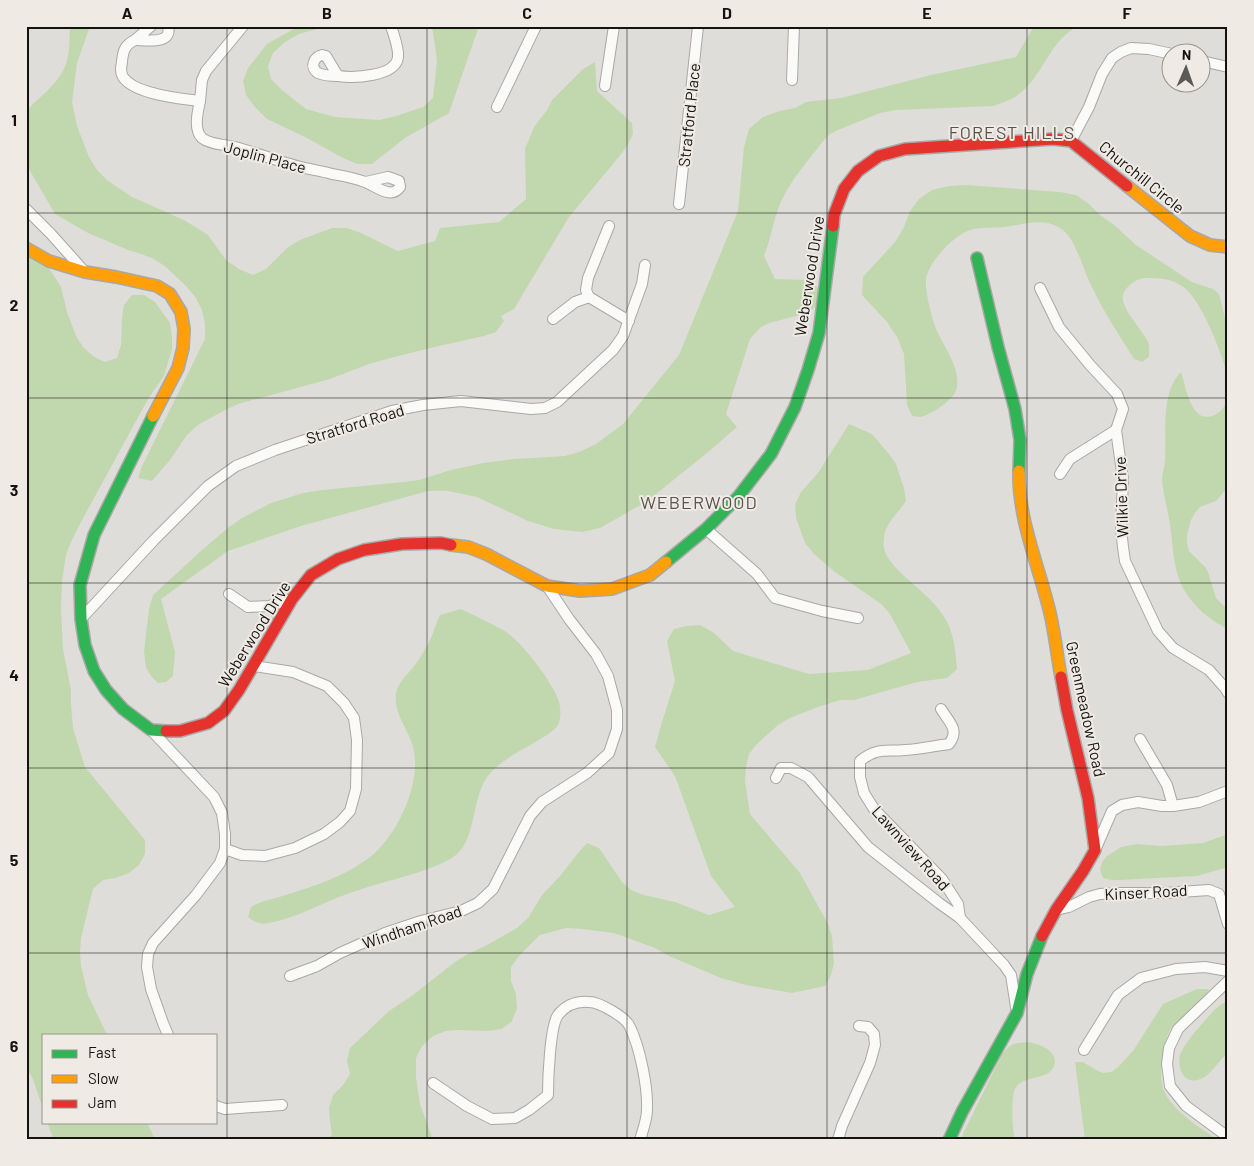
<svg xmlns="http://www.w3.org/2000/svg" width="1254" height="1166" viewBox="0 0 1254 1166" font-family="Barlow,sans-serif">
<style>
.green{fill:#c1d8ae}
.lines{fill:none;stroke-linecap:round;stroke-linejoin:round}
.street-casing{stroke:#aaa8a6;stroke-width:12}
.fast-casing{stroke:#aaa8a6;stroke-width:14}
.slow-casing{stroke:#aaa8a6;stroke-width:14}
.jam-casing{stroke:#aaa8a6;stroke-width:14}
.street{stroke:#fafaf9;stroke-width:10}
.fast{stroke:#30b455;stroke-width:11}
.slow{stroke:#ff9f0a;stroke-width:11}
.jam{stroke:#e5322d;stroke-width:11}
.grid{fill:none;stroke:#141310;stroke-width:1;stroke-opacity:0.55}
.labels{text-anchor:middle;stroke-width:4;stroke-linejoin:round;paint-order:stroke}
.street-label{font-size:16px;fill:#141310;stroke:#efebe4}
.neighbourhood-label{font-size:18px;letter-spacing:1px;fill:#58544e;stroke:#efebe4}
.neatline{fill:none;stroke:#141310;stroke-width:2}
.grid-label{font-size:16px;text-anchor:middle;font-weight:bold;fill:#141310}
</style>
<rect width="100%" height="100%" fill="#dfddda"/>
<g class="green">
<path d="M 70,26 L 92,26 L 89,29 L 77,63 L 72,102 L 77,126 L 89,157 L 97,170 L 107,180 L 132,197 L 184,220 L 208,235 L 226,260 L 239,269 L 253,275 L 266,269 L 288,247 L 302,239 L 332,228 L 347,228 L 361,233 L 398,251 L 435,241 L 440,228 L 499,222 L 526,199 L 525,149 L 534,127 L 547,110 L 552,100 L 583,69 L 595,62 L 597,91 L 632,123 L 633,134 L 628,144 L 622,153 L 569,217 L 514,309 L 501,316 L 504,321 L 496,332 L 484,336 L 443,345 L 398,356 L 369,364 L 330,379 L 238,404 L 225,410 L 198,425 L 187,435 L 170,460 L 152,481 L 138,478 L 142,466 L 205,339 L 205,324 L 202,310 L 196,298 L 187,287 L 166,267 L 154,259 L 141,254 L 128,250 L 88,233 L 55,214 L 26,164 L 26,112 C 32,104 41,97 48,90 C 70,68 69,56 70,26 Z"/>
<polygon points="299,26 328,26 299,34 285,42 273,53 268,66 271,79 282,90 306,109 335,117 379,120 396,116 423,107 433,98 437,61 432,26 479,26 449,113 405,138 372,164 357,164 343,158 305,137 267,119 254,106 246,95 243,81 248,68 267,44"/>
<path d="M 1034,26 L 1077,26 C 1072,30 1066,34 1062,38 C 1046,55 1038,80 1019,94 C 1012,100 1002,103 994,106 L 896,110 L 880,113 L 838,130 L 830,134 L 824,140 C 809,160 790,180 780,204 C 773,221 771,239 764,256 L 775,279 L 807,280 L 815,284 L 819,290 L 818,299 L 815,307 L 808,313 L 769,323 L 761,327 L 750,339 L 726,414 L 737,427 L 707,453 L 646,502 L 600,528 L 582,532 L 554,529 L 528,521 L 477,497 L 448,491 L 428,491 L 301,526 L 228,551 L 161,599 L 175,652 L 173,676 L 166,682 L 158,683 L 151,676 L 146,668 L 144,651 L 149,609 L 153,595 L 202,550 L 229,527 L 242,518 L 271,503 L 303,493 L 322,490 L 403,482 L 419,480 L 451,470 L 483,463 L 514,459 L 565,456 L 579,452 L 596,444 L 623,424 L 679,355 L 738,211 L 744,147 L 749,129 L 763,117 L 779,111 L 795,108 L 806,102 L 841,98 L 931,75 L 1016,57 Z"/>
<path d="M 966,185 L 1060,192 L 1076,195 L 1089,204 L 1100,215 L 1113,224 L 1136,245 L 1192,282 L 1213,289 L 1219,294 L 1228,329 L 1228,378 C 1223,356 1201,298 1182,286 C 1169,278 1160,278 1146,278 C 1137,278 1125,287 1123,295 C 1120,308 1143,330 1148,342 C 1150,347 1149,352 1149,357 L 1142,362 L 1134,359 C 1120,336 1103,311 1092,287 C 1083,271 1076,237 1060,228 C 1042,217 1023,225 1004,227 C 994,228 984,227 974,229 C 956,232 929,261 926,279 C 925,292 932,319 937,331 C 945,348 960,368 957,387 C 956,399 931,415 920,417 C 917,417 915,416 912,416 L 907,405 L 904,354 L 897,337 L 887,322 L 862,295 L 863,277 L 895,242 L 904,227 L 910,211 L 919,199 L 932,190 L 949,186 Z"/>
<polygon points="26,252 47,265 61,287 67,312 76,336 83,347 93,356 105,362 117,358 121,345 122,317 124,305 132,295 144,295 155,302 170,323 172,337 172,349 164,376 148,399 81,522 71,542 66,555 62,581 61,610 63,649 71,690 71,704 73,728 85,767 145,840 145,854 139,865 129,873 116,878 103,880 93,889 81,938 80,952 81,966 88,995 107,1035 44,1035 44,1112 33,1079 26,1067"/>
<path d="M 1181,372 C 1186,385 1190,423 1212,416 C 1220,413 1225,407 1228,399 L 1228,487 L 1216,501 L 1200,507 L 1195,513 L 1191,520 L 1187,535 L 1187,543 L 1189,551 L 1206,568 L 1209,575 L 1216,598 L 1228,610 L 1228,629 C 1209,620 1194,607 1183,588 C 1173,569 1173,546 1170,525 C 1168,510 1163,494 1162,479 C 1162,473 1165,467 1165,460 C 1167,433 1160,393 1181,372 Z"/>
<path d="M 849,424 L 872,434 L 889,454 L 896,464 L 904,488 L 906,501 C 899,512 886,523 884,536 C 884,539 883,545 884,548 C 886,560 901,573 910,581 C 922,592 938,605 946,620 C 954,634 956,653 957,669 L 947,678 L 917,682 L 854,700 L 840,700 L 818,707 L 790,718 L 778,725 L 757,744 L 749,754 L 746,767 L 745,781 L 750,814 L 800,873 L 828,924 L 832,936 L 834,963 L 831,975 L 825,986 L 792,993 L 746,985 L 721,978 L 669,956 L 655,948 L 614,933 L 582,929 L 566,928 L 540,935 L 519,956 L 511,967 L 511,981 L 516,994 L 517,1008 L 512,1021 L 502,1029 L 487,1031 L 459,1030 L 446,1031 L 433,1036 L 422,1046 L 416,1058 L 416,1077 L 420,1104 L 433,1140 L 324,1140 L 332,1135 L 330,1122 L 329,1108 L 333,1095 L 343,1085 L 350,1074 L 347,1061 L 350,1048 L 389,1011 L 413,995 L 455,962 L 466,955 L 489,944 L 517,928 L 528,918 L 542,895 L 560,876 L 578,853 L 587,843 L 599,848 L 622,882 L 631,890 L 644,895 L 675,902 L 709,915 L 735,907 L 711,876 L 675,776 L 655,747 L 662,722 L 675,681 L 667,641 L 674,629 L 686,626 L 700,625 L 714,633 L 733,651 L 809,674 L 868,670 L 911,653 L 890,614 L 881,604 L 835,572 L 814,554 L 805,543 L 796,518 L 795,505 L 801,492 L 818,473 Z"/>
<path d="M 461,609 C 475,616 491,623 505,631 C 521,641 554,684 559,702 C 561,709 561,718 558,725 C 553,732 544,737 537,741 C 521,751 500,760 488,776 C 471,798 477,838 456,855 C 451,859 445,862 440,864 C 411,877 379,882 350,893 C 323,902 297,918 269,923 C 260,925 255,922 248,917 L 251,907 C 263,900 273,899 286,895 C 314,886 342,877 366,860 C 396,840 423,782 413,747 C 408,728 393,713 396,693 C 398,682 408,674 415,665 C 419,659 423,653 427,646 C 433,636 435,625 440,615 Z"/>
<polygon points="1228,834 1228,867 1197,876 1119,880 1111,880 1103,878 1100,870 1102,862 1107,856 1121,847 1137,844 1161,846 1203,843"/>
<path d="M 1197,989 L 1209,989 C 1206,994 1204,1002 1200,1006 C 1192,1014 1180,1018 1172,1027 C 1166,1035 1165,1046 1163,1056 C 1162,1065 1160,1075 1162,1083 C 1165,1107 1199,1126 1217,1140 L 1085,1140 L 1075,1062 L 1083,1062 L 1096,1070 L 1103,1073 L 1111,1072 L 1118,1067 L 1133,1051 L 1163,1004 Z"/>
<path d="M 1228,1001 L 1228,1053 C 1219,1060 1213,1072 1203,1078 C 1197,1081 1190,1082 1185,1077 C 1180,1072 1178,1062 1180,1055 C 1185,1041 1205,1021 1215,1009 L 1222,1004 Z"/>
<path d="M 1029,1042 C 1038,1044 1055,1049 1055,1062 C 1055,1065 1053,1069 1050,1072 C 1041,1079 1021,1077 1015,1089 C 1011,1098 1012,1129 1015,1140 L 960,1140 L 1001,1056 C 1010,1043 1014,1043 1029,1042 Z"/>
<polygon points="47,1122 147,1122 155,1140 54,1140"/>
</g>
<g class="lines">
<defs>
<g id="street">
<path d="M 151,26 L 135,40 C 146,40 173,45 168,26"/>
<path d="M 135,40 C 125,45 123,50 122,62 C 121,67 120,72 123,77 C 134,94 181,99 200,101 L 202,80 L 206,71 L 243,26"/>
<path d="M 322,55 L 326,56 L 338,76 C 332,76 324,76 318,73 C 309,67 314,57 322,55 Z"/>
<polyline points="1202,61 1228,67"/>
<path d="M 338,76 C 353,78 396,77 398,57 C 399,48 394,36 391,26"/>
<polyline points="792,80 794,26"/>
<polyline points="605,86 614,26"/>
<path d="M 200,101 C 198,111 193,129 202,138 C 209,144 226,145 235,147 C 254,152 272,159 290,164 C 304,169 318,170 332,174 C 343,176 355,178 365,182 C 376,186 391,200 400,187 L 399,181 L 388,177 L 366,182"/>
<polyline points="497,107 536,26"/>
<polyline points="1071,141 1089,107 1102,74 1112,58 1121,52 1131,48 1149,49 1172,54"/>
<polyline points="679,204 698,26"/>
<polyline points="26,209 51,234 84,271"/>
<polyline points="1040,288 1059,327 1090,365 1117,394 1123,409 1116,430 1123,479 1121,529 1123,547 1125,561 1158,631 1173,648 1209,670 1225,688 1228,693"/>
<polyline points="589,297 586,290 588,278 609,226"/>
<polyline points="589,297 629,321"/>
<polyline points="553,319 575,302 589,297"/>
<polyline points="1060,474 1070,459 1116,430"/>
<polyline points="706,529 757,574 775,598 822,611 858,618"/>
<polyline points="229,594 248,607 269,606 292,599"/>
<polyline points="81,619 154,540 208,486 236,466 275,450 392,411 423,405 461,401 531,409 545,408 557,402 613,350 623,336 642,284 645,265"/>
<path d="M 941,709 C 949,722 960,730 949,744 C 934,746 920,749 905,750 C 886,752 877,747 860,761 L 860,777 L 864,793 L 874,809 L 942,879 L 958,904 L 960,918"/>
<polyline points="151,730 214,797 222,813 225,834 225,849 220,863 196,895 153,943 148,954 147,967 151,989 163,1023 168,1035"/>
<polyline points="1140,739 1167,785 1173,806"/>
<polyline points="776,778 781,768 791,768 808,777 868,847 939,903 960,918 1004,965 1011,975 1016,1007"/>
<polyline points="1096,848 1112,811 1122,805 1138,802 1162,806 1173,806 1199,802 1228,791"/>
<polyline points="225,849 242,855 265,856 295,848 324,834 340,822 350,811 356,789 357,740 354,718 344,703 327,686 293,672 254,666"/>
<polyline points="1056,910 1069,907 1089,897 1100,894 1117,893 1165,893 1209,890 1219,894 1228,924"/>
<polyline points="290,976 317,966 340,953 385,933 421,921 461,911 478,903 493,889 530,816 542,802 587,773 609,753 617,729 617,710 608,676 596,654 569,619 547,586"/>
<polyline points="1228,981 1178,1029 1169,1048 1167,1064 1170,1086 1186,1106 1228,1137"/>
<polyline points="1084,1050 1118,995 1141,978 1176,969 1205,967 1228,971"/>
<path d="M 433,1083 L 467,1106 L 492,1119 L 515,1118 L 529,1110 L 548,1095 C 548,1079 550,1026 558,1015 C 566,1005 577,1001 589,1002 C 599,1002 626,1017 630,1027 C 640,1048 648,1087 647,1110 C 647,1119 643,1130 640,1140"/>
<polyline points="216,1106 225,1109 282,1105"/>
<polyline points="838,1140 842,1126 870,1063 875,1045 874,1034 868,1027 859,1026"/>
</g>
<g id="fast">
<polyline points="977,258 998,347 1015,409 1020,440 1019,471"/>
<polyline points="153,416 94,535 80,585 81,619 85,645 94,671 106,690 123,709 151,730 166,731"/>
<polyline points="666,562 706,529 738,497 771,454 795,407 808,370 819,333 833,226"/>
<polyline points="949,1140 962,1112 1017,1013 1027,974 1042,936"/>
</g>
<g id="slow">
<polyline points="1127,186 1190,236 1210,245 1228,247"/>
<polyline points="26,248 49,261 85,272 116,277 157,286 170,294 181,312 184,329 183,348 178,368 153,416"/>
<path d="M 1019,471 C 1018,520 1039,566 1050,613 C 1055,634 1057,656 1061,677"/>
<polyline points="451,545 468,547 486,554 547,586 580,591 612,589 650,575 666,562"/>
</g>
<g id="jam">
<polyline points="833,226 834,215 844,189 858,171 879,156 905,149 1053,139 1071,141 1127,186"/>
<polyline points="166,731 180,731 208,723 224,711 239,690 292,599 311,575 338,559 364,550 402,544 441,543 451,545"/>
<polyline points="1042,936 1056,910 1083,871 1095,850 1088,798 1067,710 1061,677"/>
</g>
</defs>
<use href="#street" class="street-casing"/>
<use href="#fast" class="fast-casing"/>
<use href="#slow" class="slow-casing"/>
<use href="#jam" class="jam-casing"/>
<use href="#street" class="street"/>
<use href="#fast" class="fast"/>
<use href="#slow" class="slow"/>
<use href="#jam" class="jam"/>
</g>
<path class="grid" d="M 227,26 L 227,1140M 427,26 L 427,1140M 627,26 L 627,1140M 827,26 L 827,1140M 1027,26 L 1027,1140M 26,213 L 1228,213M 26,398 L 1228,398M 26,583 L 1228,583M 26,768 L 1228,768M 26,953 L 1228,953"/>
<g class="labels">
<g class="street-label">
<text transform="translate(689 115) rotate(-84)" y="6">Stratford Place</text>
<text transform="translate(265 157) rotate(15)" y="6">Joplin Place</text>
<text transform="translate(1142 177) rotate(39)" y="6">Churchill Circle</text>
<text transform="translate(809 276) rotate(-81)" y="6">Weberwood Drive</text>
<text transform="translate(355 424) rotate(-17)" y="6">Stratford Road</text>
<text transform="translate(1121 497) rotate(-92)" y="6">Wilkie Drive</text>
<text transform="translate(254 634) rotate(-58)" y="6">Weberwood Drive</text>
<text transform="translate(1086 709) rotate(78)" y="6">Greenmeadow Road</text>
<text transform="translate(911 848) rotate(48)" y="6">Lawnview Road</text>
<text transform="translate(1146 892) rotate(-3)" y="6">Kinser Road</text>
<text transform="translate(412 927) rotate(-19)" y="6">Windham Road</text>
</g>
<g class="neighbourhood-label">
<text x="1012" y="139">FOREST HILLS</text>
<text x="699" y="509">WEBERWOOD</text>
</g>
</g>
<rect width="1254" height="1166" fill="none" stroke="#efebe4" stroke-width="55"/>
<rect x="42" y="1034" width="175" height="90" fill="#efebe4" stroke="#97958f"/>
<rect x="52" y="1050" width="25" height="8" fill="#30b455" stroke="#97958f"/>
<text x="88" y="1058" font-size="15" fill="#141310">Fast</text>
<rect x="52" y="1075" width="25" height="8" fill="#ff9f0a" stroke="#97958f"/>
<text x="88" y="1084" font-size="15" fill="#141310">Slow</text>
<rect x="52" y="1100" width="25" height="8" fill="#e5322d" stroke="#97958f"/>
<text x="88" y="1108" font-size="15" fill="#141310">Jam</text>
<g transform="translate(1186 68) rotate(2)"><circle r="24" fill="#efebe4" stroke="#97958f"/>
<path d="M0-4L9 19L0 12L-9 19Z" fill="#5b5a57"/>
<text y="-8" font-size="14" font-weight="bold" text-anchor="middle" fill="#141310">N</text>
</g>
<rect x="28" y="28" width="1198" height="1110" class="neatline"/>
<g class="grid-label">
<text x="127" y="19">A</text>
<text x="327" y="19">B</text>
<text x="527" y="19">C</text>
<text x="727" y="19">D</text>
<text x="927" y="19">E</text>
<text x="1127" y="19">F</text>
<text x="14" y="126">1</text>
<text x="14" y="311">2</text>
<text x="14" y="496">3</text>
<text x="14" y="681">4</text>
<text x="14" y="866">5</text>
<text x="14" y="1052">6</text>
</g>
</svg>
